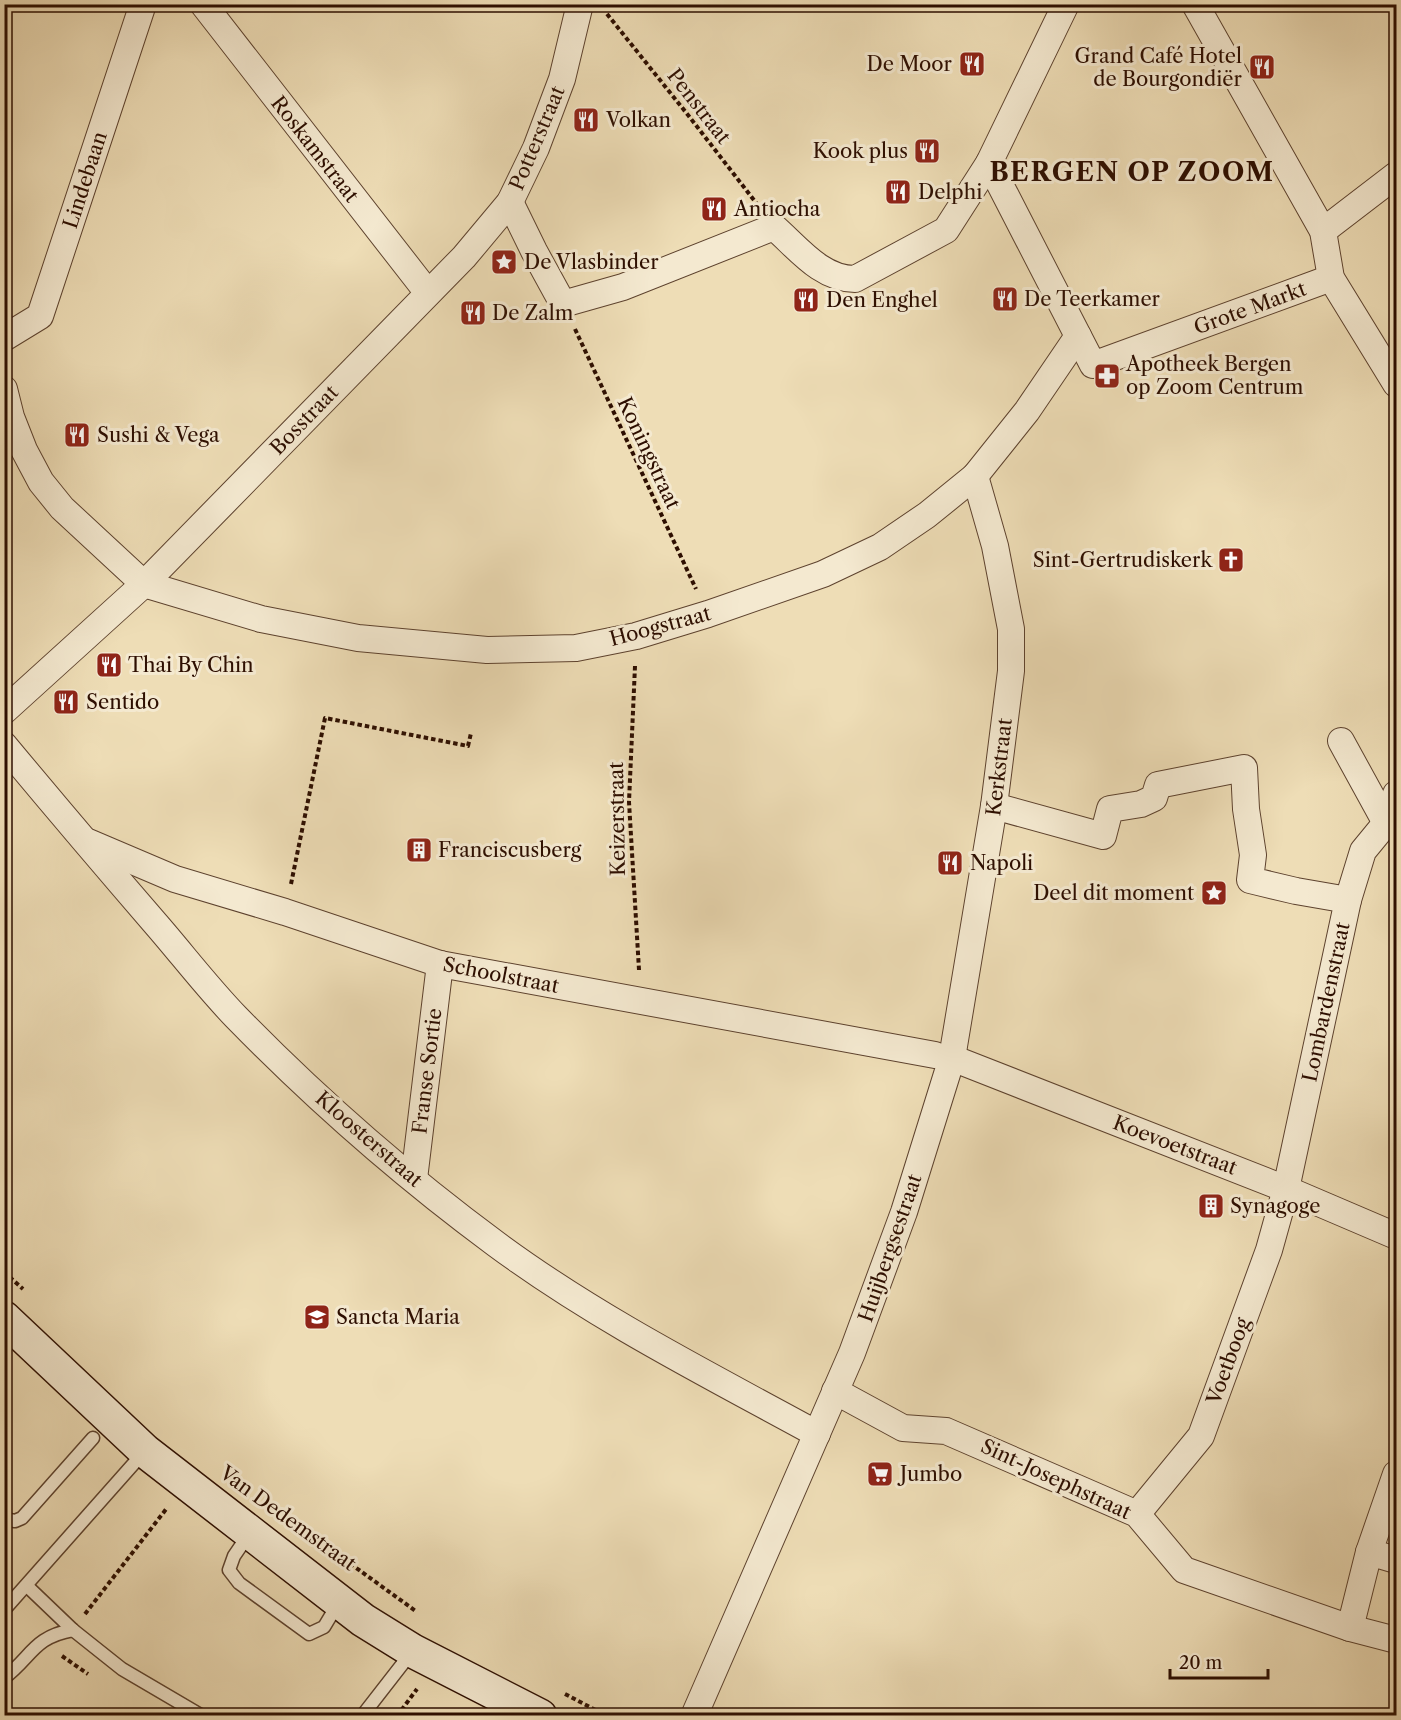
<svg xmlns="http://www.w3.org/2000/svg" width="1401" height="1720" viewBox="0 0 1401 1720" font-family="'Libre Caslon Text',serif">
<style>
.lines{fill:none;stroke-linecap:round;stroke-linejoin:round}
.lane-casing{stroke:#5d422e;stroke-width:15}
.street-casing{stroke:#5d422e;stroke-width:28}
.secondary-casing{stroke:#2d0e00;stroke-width:36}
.path{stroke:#2d0e00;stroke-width:4;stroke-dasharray:4.5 3;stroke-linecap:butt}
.lane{stroke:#f4e9d0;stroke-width:12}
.street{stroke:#f4e9d0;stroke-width:26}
.secondary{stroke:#f4e9d0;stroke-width:33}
.labels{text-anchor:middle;stroke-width:6;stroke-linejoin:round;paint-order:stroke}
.poi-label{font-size:20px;fill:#2d0e00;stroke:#f4e9d0;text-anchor:start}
.street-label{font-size:20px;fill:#2d0e00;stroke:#f4e9d0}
.district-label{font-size:26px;font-weight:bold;letter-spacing:1.5px;fill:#2d0e00;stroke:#f4e9d0}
</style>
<rect width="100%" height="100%" fill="#eeddb6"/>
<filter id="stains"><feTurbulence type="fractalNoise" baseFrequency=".00333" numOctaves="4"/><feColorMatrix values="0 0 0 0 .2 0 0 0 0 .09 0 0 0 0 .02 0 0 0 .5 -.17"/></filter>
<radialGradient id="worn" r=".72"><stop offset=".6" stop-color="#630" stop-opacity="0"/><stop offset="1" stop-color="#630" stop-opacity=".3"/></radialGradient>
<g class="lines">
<defs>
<g id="lane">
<polyline points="4,1519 15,1521 22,1518 93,1438"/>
<polyline points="249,1534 234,1556 229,1570 239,1583 309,1634 324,1627 339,1602"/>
<polyline points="27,1586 73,1630 122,1669 202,1716"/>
<polyline points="4,1610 144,1452"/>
<path d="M 4,1678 C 32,1657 33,1637 73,1630"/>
<polyline points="362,1716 411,1653"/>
</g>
<g id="street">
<polyline points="203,4 428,293"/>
<polyline points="1195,4 1323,231 1331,278 1396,384"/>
<polyline points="989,163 1093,365 1331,278"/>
<path d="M 510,202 L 534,251 L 563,304 L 623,287 L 774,227 C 798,248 821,279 855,279 L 946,230 L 989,163 L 1066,4"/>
<polyline points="1323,231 1396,175"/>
<polyline points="4,338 40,316 143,4"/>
<polyline points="4,389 11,417 24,450 41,482 62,508 144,584 261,619 358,638 487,650 576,648 636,636 708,614 823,574 880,547 927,515 975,476 1027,411 1078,336"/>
<polyline points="4,711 144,584 464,257 510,202 536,148 562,79 580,4"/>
<polyline points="1341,741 1386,823"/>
<path d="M 4,745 C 54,805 104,864 155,923 C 182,954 207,987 236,1017 C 316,1099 404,1176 496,1244 C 596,1318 709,1375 817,1434"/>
<polyline points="994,806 1103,836 1110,809 1141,804 1154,798 1158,785 1244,768 1246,809 1253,855 1250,880 1296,891 1348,900"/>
<polyline points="88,842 175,879 285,912 440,964 935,1055"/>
<polyline points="952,1058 1286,1189 1396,1236"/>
<polyline points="414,1179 440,964"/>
<polyline points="835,1391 903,1428 946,1431 1137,1514 1184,1570 1350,1628 1396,1640"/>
<polyline points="1137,1514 1201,1436 1269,1250 1286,1189 1348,900 1363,851 1386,823 1396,794"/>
<polyline points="1369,1552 1396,1560"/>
<polyline points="1350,1628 1369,1552 1396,1474"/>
<polyline points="694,1716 852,1353 904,1212 952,1058 994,806 1011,671 1011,629 995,546 975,476"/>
</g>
<polyline id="secondary" points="4,1318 145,1451 363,1620 413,1651 540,1716"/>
</defs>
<use href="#lane" class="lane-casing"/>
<use href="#street" class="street-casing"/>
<use href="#secondary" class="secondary-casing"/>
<g class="path">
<polyline points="607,14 688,115 757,204"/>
<polyline points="575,329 696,589"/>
<polyline points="635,666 629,802 639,970"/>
<polyline points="291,884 325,718 468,746 471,733"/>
<polyline points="4,1272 23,1289"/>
<polyline points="326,1546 417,1612"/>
<polyline points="85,1614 167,1508"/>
<polyline points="62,1656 88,1674"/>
<polyline points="565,1694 607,1716"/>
<polyline points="397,1716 417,1689"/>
</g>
<use href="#lane" class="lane"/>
<use href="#street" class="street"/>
<use href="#secondary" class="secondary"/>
</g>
<defs>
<symbol id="restaurant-square" viewBox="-11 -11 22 22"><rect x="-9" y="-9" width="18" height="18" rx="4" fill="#8f2418" stroke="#f4e9d0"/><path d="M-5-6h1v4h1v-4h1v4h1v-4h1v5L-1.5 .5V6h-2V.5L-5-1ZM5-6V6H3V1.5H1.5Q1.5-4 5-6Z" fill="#fff"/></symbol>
<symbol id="sight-square" viewBox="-11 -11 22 22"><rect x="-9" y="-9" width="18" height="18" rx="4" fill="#8f2418" stroke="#f4e9d0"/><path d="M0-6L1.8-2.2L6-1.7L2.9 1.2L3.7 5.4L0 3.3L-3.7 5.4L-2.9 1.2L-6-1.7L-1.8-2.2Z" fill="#fff"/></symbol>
<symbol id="pharmacy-square" viewBox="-11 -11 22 22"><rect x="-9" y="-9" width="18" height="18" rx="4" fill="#8f2418" stroke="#f4e9d0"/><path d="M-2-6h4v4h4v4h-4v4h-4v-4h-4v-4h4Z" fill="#fff"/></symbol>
<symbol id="church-square" viewBox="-11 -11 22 22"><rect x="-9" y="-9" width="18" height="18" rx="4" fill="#8f2418" stroke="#f4e9d0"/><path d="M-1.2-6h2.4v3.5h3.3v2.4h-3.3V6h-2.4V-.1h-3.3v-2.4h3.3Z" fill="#fff"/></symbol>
<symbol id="building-square" viewBox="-11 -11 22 22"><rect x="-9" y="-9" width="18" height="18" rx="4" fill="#8f2418" stroke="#f4e9d0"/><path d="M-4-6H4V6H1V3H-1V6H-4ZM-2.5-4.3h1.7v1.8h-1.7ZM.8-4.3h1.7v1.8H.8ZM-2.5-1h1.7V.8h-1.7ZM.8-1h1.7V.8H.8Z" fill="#fff"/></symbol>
<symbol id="school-square" viewBox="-11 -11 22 22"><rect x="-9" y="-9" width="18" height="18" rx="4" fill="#8f2418" stroke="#f4e9d0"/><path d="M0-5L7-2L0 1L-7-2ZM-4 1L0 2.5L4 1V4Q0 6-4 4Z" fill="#fff"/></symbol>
<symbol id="supermarket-square" viewBox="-11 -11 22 22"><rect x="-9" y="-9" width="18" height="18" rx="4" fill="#8f2418" stroke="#f4e9d0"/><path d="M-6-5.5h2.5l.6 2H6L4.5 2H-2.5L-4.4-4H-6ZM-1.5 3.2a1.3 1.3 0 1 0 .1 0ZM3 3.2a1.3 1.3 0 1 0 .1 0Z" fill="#fff"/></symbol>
</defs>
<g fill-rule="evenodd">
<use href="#restaurant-square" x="957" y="49" width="30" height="30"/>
<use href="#restaurant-square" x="1247" y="52" width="30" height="30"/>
<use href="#restaurant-square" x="571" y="105" width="30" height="30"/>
<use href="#restaurant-square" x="912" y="136" width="30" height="30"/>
<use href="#restaurant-square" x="883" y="177" width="30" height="30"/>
<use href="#restaurant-square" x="699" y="194" width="30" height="30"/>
<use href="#sight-square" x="489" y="247" width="30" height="30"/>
<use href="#restaurant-square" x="990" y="284" width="30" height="30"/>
<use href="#restaurant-square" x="791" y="285" width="30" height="30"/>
<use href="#restaurant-square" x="458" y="298" width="30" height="30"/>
<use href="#pharmacy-square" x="1092" y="361" width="30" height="30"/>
<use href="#restaurant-square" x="62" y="420" width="30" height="30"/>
<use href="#church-square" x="1216" y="545" width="30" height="30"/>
<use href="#restaurant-square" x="94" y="650" width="30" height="30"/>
<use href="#restaurant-square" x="51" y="687" width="30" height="30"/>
<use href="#building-square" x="404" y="835" width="30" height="30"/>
<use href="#restaurant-square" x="935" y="848" width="30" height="30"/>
<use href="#sight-square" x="1199" y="878" width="30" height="30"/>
<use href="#building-square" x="1196" y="1191" width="30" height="30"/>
<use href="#school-square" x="302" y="1302" width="30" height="30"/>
<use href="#supermarket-square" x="865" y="1459" width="30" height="30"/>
</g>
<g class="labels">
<g class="poi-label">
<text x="1242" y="63" text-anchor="end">Grand Café Hotel<tspan x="1242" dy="23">de Bourgondiër</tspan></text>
<text x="952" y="71" text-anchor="end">De Moor</text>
<text x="606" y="127">Volkan</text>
<text x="908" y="158" text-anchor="end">Kook plus</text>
<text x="918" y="199">Delphi</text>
<text x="734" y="216">Antiocha</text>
<text x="524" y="269">De Vlasbinder</text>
<text x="1024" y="306">De Teerkamer</text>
<text x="826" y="307">Den Enghel</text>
<text x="492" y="320">De Zalm</text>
<text x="1126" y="371">Apotheek Bergen<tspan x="1126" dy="23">op Zoom Centrum</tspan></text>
<text x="97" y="442">Sushi &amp; Vega</text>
<text x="1212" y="567" text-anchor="end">Sint-Gertrudiskerk</text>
<text x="128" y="672">Thai By Chin</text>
<text x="86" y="709">Sentido</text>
<text x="438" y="857">Franciscusberg</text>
<text x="970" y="870">Napoli</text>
<text x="1194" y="900" text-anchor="end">Deel dit moment</text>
<text x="1230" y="1213">Synagoge</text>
<text x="336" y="1324">Sancta Maria</text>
<text x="900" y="1481">Jumbo</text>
</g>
<g class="street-label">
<text transform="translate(699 106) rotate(52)" y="7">Penstraat</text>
<text transform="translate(537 138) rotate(-67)" y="7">Potterstraat</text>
<text transform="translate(315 149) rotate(52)" y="7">Roskamstraat</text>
<text transform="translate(85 180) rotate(-72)" y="7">Lindebaan</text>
<text transform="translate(1250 308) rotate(-20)" y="7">Grote Markt</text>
<text transform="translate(304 420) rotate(-46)" y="7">Bosstraat</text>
<text transform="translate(649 453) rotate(65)" y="7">Koningstraat</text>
<text transform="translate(660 626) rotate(-15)" y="7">Hoogstraat</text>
<text transform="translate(999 767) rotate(-83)" y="7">Kerkstraat</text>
<text transform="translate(617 819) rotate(-91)" y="7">Keizerstraat</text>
<text transform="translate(501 975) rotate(11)" y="7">Schoolstraat</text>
<text transform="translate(1326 1002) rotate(-78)" y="7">Lombardenstraat</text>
<text transform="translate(427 1071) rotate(-83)" y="7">Franse Sortie</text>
<text transform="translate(369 1139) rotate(41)" y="7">Kloosterstraat</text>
<text transform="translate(1175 1145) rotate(21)" y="7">Koevoetstraat</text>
<text transform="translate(890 1248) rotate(-71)" y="7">Huijbergsestraat</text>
<text transform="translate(1228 1361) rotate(-70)" y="7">Voetboog</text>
<text transform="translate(1056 1479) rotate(25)" y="7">Sint-Josephstraat</text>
<text transform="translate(288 1518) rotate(36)" y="7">Van Dedemstraat</text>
</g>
<g class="district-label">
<text x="1132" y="181">BERGEN OP ZOOM</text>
</g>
</g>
<rect width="1401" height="1720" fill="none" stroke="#eeddb6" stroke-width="24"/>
<rect x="6" y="6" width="1389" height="1708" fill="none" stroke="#2d0e00" stroke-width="3"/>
<rect x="12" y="12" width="1377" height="1696" fill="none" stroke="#2d0e00" stroke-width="1.5"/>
<path d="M1170 1669v9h98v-9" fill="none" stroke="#2d0e00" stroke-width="3"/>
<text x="1179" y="1669" font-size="18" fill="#2d0e00" stroke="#f4e9d0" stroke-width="4.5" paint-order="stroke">20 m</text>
<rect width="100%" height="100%" filter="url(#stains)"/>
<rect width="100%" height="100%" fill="url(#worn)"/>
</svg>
